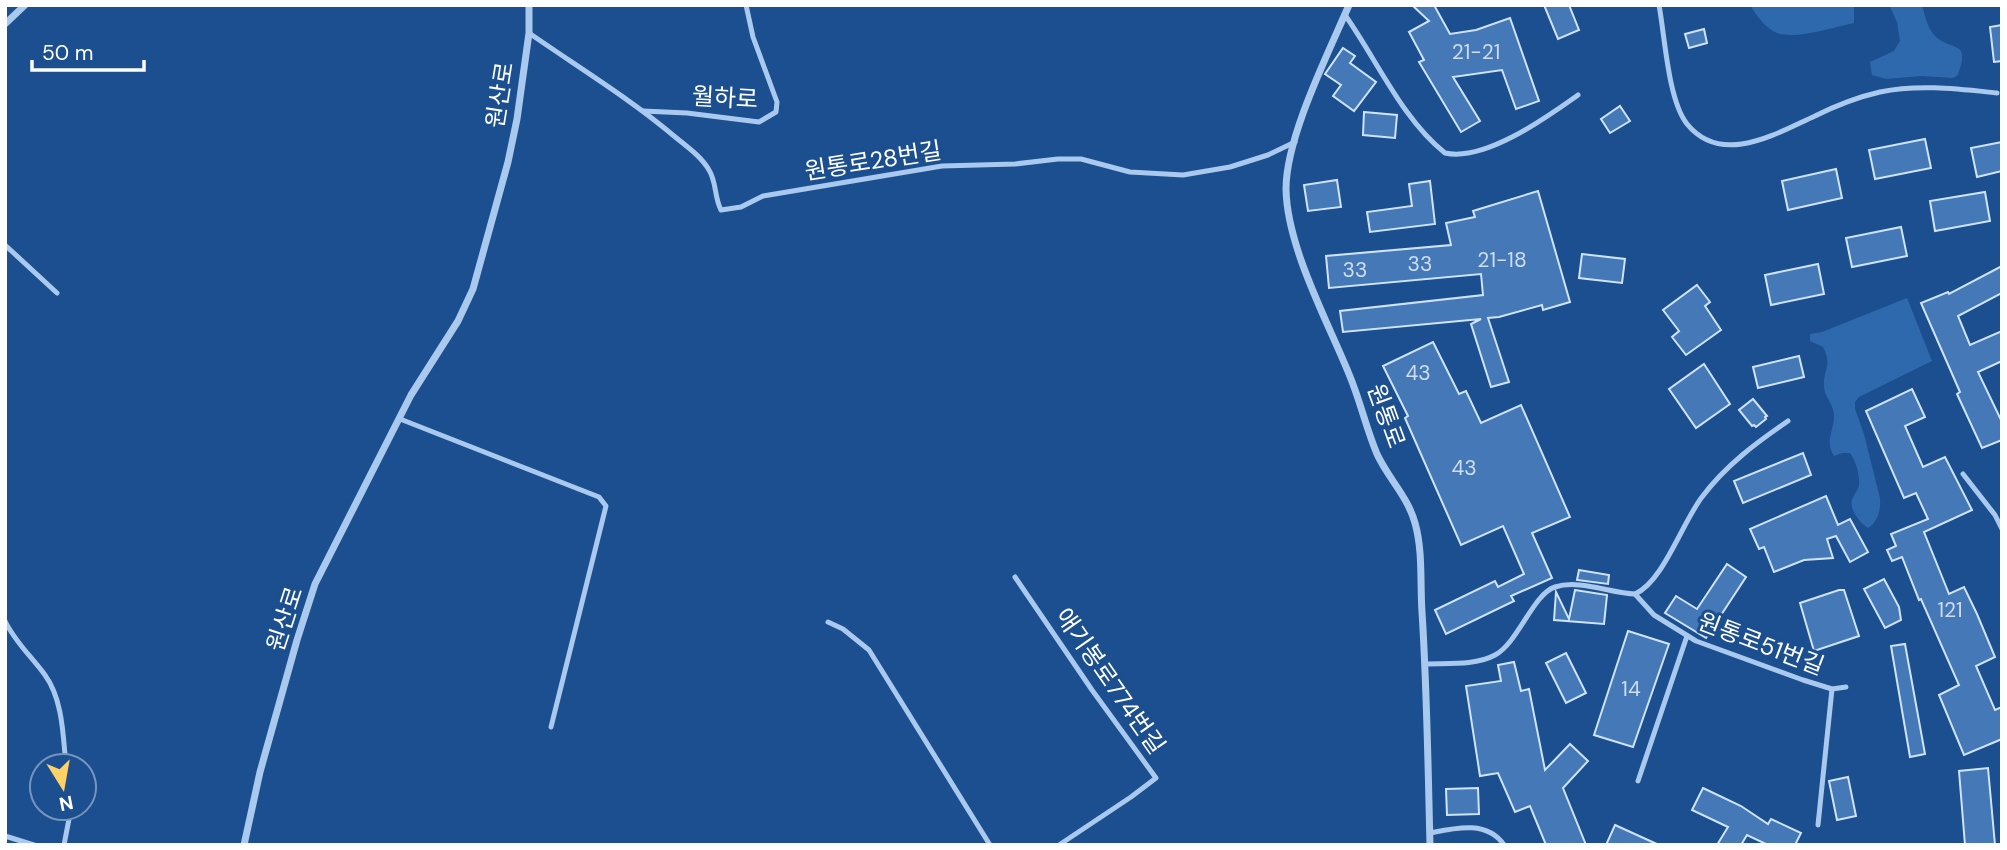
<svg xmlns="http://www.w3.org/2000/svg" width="2007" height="850" viewBox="0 0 2007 850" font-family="'DM Sans','Noto Sans KR',sans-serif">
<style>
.green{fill:#2e69ad}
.building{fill:#4478b7;stroke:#cfe3fa;stroke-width:2}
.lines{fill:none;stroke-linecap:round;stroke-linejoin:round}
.lane{stroke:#a9c9ee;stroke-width:5}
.street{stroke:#a9c9ee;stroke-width:7}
.labels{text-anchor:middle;stroke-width:6;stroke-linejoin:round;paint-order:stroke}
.number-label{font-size:21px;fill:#d0dded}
.street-label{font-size:24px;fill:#fff;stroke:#1b4f8f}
</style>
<rect width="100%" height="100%" fill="#1b4f8f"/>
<g class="green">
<path d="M 1750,5 L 1854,5 L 1854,23 C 1833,27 1797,40 1777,33 C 1766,29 1756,15 1750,5 Z"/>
<path d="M 1889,5 L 1922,5 C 1925,16 1928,30 1936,37 C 1952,51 1971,40 1958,75 L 1953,78 L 1922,76 L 1886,79 L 1872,75 L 1870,62 L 1894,51 L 1900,41 L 1897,22 Z"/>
<path d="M 1907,298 L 1932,361 L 1859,397 L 1855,402 L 1855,409 L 1864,434 L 1880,498 C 1881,509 1878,522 1868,528 C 1861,524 1849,510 1852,500 C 1853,495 1858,491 1859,485 C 1860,476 1856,461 1850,453 L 1842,453 L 1834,456 C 1825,443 1833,432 1834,418 C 1835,405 1824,397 1824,386 C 1823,369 1833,366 1823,347 L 1810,341 L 1810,334 L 1822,332 Z"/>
</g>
<g class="building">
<polygon points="1412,5 1434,5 1450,34 1476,30 1510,18 1539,101 1516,109 1502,70 1453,77 1480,121 1461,132 1419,62 1424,60 1409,32 1429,21"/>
<polygon points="1544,5 1569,5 1579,30 1558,39"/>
<polygon points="2002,25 2002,61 1994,62 1990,27"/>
<polygon points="1704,29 1707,43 1689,48 1685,34"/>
<polygon points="1343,48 1355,56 1350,63 1376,82 1354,111 1333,96 1341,85 1325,74"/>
<polygon points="1620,106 1630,121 1610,133 1601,119"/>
<polygon points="1364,112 1397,115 1395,138 1363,135"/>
<polygon points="1925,139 1931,168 1875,179 1869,150"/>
<polygon points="2002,142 2002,171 1977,177 1971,148"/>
<polygon points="1836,169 1842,198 1788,210 1782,181"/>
<polygon points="1337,180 1341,207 1308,211 1304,185"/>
<polygon points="1430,181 1435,224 1370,232 1367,212 1412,206 1409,184"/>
<polygon points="1538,191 1570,302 1543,310 1542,305 1499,317 1488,318 1509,382 1491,387 1471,324 1481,319 1343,332 1340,311 1483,295 1481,274 1329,288 1326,256 1451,245 1446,223 1475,217 1473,211"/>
<polygon points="1985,192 1990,221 1935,231 1930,201"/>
<polygon points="1901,227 1907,256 1852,267 1846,238"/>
<polygon points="1582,254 1625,259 1622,283 1579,278"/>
<polygon points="1818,264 1824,294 1771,305 1765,275"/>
<polygon points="2002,266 2002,293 1958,316 1970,345 2002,331 2002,361 1978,372 2002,422 2002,440 1982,448 1957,394 1960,392 1921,303 1948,292 1949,294"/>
<polygon points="1697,285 1710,302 1705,306 1721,330 1686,355 1672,337 1679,331 1663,310"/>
<polygon points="1433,342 1459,394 1466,391 1481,423 1521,405 1570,517 1532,533 1552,578 1511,596 1514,601 1446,634 1435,610 1495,581 1498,587 1524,574 1503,526 1461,545 1405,418 1408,416 1383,366"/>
<polygon points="1799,356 1804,377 1758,388 1753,367"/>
<polygon points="1704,364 1730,404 1696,428 1669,389"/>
<polygon points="1912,389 1925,417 1905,426 1923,467 1945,457 1972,510 1924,532 1949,594 1964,587 1977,614 1995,657 1976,666 1995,710 2002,707 2002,739 1964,755 1939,695 1959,685 1921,599 1919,600 1902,557 1892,561 1887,550 1896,546 1891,534 1928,519 1916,493 1904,498 1866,411"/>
<polygon points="1753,399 1767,416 1765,417 1766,419 1756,427 1754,425 1752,426 1739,410"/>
<polygon points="1803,453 1811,475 1743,503 1734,481"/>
<polygon points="1826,496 1838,525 1850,519 1868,552 1850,562 1836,536 1827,539 1833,558 1804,560 1774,572 1764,547 1759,549 1750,529"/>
<polygon points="1727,564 1746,577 1706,638 1665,613 1676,596 1697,609"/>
<polygon points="1579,570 1609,575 1608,584 1577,580"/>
<polygon points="1884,579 1899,607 1901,620 1885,628 1864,589"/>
<polygon points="1575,590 1607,595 1604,624 1554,620 1556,592 1569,619"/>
<polygon points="1839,590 1844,590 1859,636 1814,651 1800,603"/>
<polygon points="1628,631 1669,644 1633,747 1594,735"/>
<polygon points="1905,644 1925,754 1910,757 1891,646"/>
<polygon points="1566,653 1586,693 1566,703 1546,663"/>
<polygon points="1514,662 1521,691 1529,689 1545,770 1570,744 1588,761 1563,788 1586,845 1546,845 1530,806 1515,812 1498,773 1480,776 1466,686 1501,681 1498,665"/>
<polygon points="1988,768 1995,845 1965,845 1959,771"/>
<polygon points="1848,777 1856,816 1837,820 1829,781"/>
<polygon points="1478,788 1479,814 1447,815 1446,789"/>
<polygon points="1703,788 1741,806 1768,824 1771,819 1801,833 1795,845 1768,845 1747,835 1741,845 1717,845 1728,827 1692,810"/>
<polygon points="1615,825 1659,845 1606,845"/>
</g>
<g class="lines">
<g class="lane">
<path d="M 1659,5 C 1665,37 1668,100 1687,124 C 1722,167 1777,133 1815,116 C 1835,106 1858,97 1880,92 C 1919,84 1958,89 1997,93"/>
<path d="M 1345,15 C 1377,60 1402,119 1445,153 C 1485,162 1547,117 1578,95"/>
<path d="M 529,33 C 578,67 629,98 674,136 C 686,146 701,156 709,170 C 717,183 714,197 721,210 L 741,207 L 763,196 L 942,166 L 1015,164 L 1058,159 L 1081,159 L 1130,172 L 1183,175 L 1230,167 L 1268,155 L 1295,142"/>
<polyline points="643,111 687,113 759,122 776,112 777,102 753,37 746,5"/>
<polyline points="5,245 57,293"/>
<polyline points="400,419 599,497 606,506 551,727"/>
<polyline points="1963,474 1995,515 2002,529"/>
<polyline points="1015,577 1092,690 1156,778 1131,797 1059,845"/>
<polyline points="1635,594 1654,615 1696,641 1803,680 1832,689 1846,687"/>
<path d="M 5,621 C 15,642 31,656 45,675 C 63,700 63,736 66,766"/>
<polyline points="828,622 843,629 869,650 990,845"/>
<path d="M 1425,664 C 1447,663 1475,666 1495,655 C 1518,643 1533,594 1555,587 C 1579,579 1610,593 1635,594 C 1663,582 1682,523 1702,497 C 1726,465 1756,443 1788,421"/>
<polyline points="1638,781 1687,636"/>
<polyline points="1818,825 1832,689"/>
<path d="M 1430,833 C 1455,828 1487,820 1504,845"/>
<polyline points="5,836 34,845"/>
<polyline points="64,845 69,819 69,808"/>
</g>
<g class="street">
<path d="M 1349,5 C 1328,54 1286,137 1286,189 C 1287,247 1327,320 1349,374 C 1360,400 1366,428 1377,454 C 1388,478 1408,497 1415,523 C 1423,551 1420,583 1422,612 C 1427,690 1428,767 1430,845"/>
<polyline points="5,24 25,5"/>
<polyline points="244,845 260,772 297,640 315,584 411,395 458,321 473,289 508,162 517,119 529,33 529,5"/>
</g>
</g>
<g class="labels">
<g class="number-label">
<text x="1476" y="59">21-21</text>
<text x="1502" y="267">21-18</text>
<text x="1420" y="271">33</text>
<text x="1355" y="277">33</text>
<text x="1418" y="380">43</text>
<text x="1464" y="475">43</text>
<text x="1950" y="617">121</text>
<text x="1631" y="696">14</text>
</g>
<g class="street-label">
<text transform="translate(500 95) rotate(-81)" y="8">원산로</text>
<text transform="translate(725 98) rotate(3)" y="8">월하로</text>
<text transform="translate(873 161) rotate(-9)" y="8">원통로28번길</text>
<text transform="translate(1386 416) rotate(70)" y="8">원통로</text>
<text transform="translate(285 619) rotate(-72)" y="8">원산로</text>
<text transform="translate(1761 644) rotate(21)" y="8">원통로51번길</text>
<text transform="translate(1110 681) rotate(55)" y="8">애기봉로774번길</text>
</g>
</g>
<rect width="2007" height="850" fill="none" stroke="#ffffff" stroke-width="14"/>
<g transform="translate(63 787) rotate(169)"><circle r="33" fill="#1b4f8f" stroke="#7695bc" stroke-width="2"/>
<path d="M0-5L12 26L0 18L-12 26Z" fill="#ffd166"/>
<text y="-10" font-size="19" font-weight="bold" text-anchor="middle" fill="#ffffff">N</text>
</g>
<path d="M32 60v10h112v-10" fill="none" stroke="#ffffff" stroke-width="3.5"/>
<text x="42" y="60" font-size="21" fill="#ffffff" stroke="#1b4f8f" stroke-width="5" paint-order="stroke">50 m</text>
</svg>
